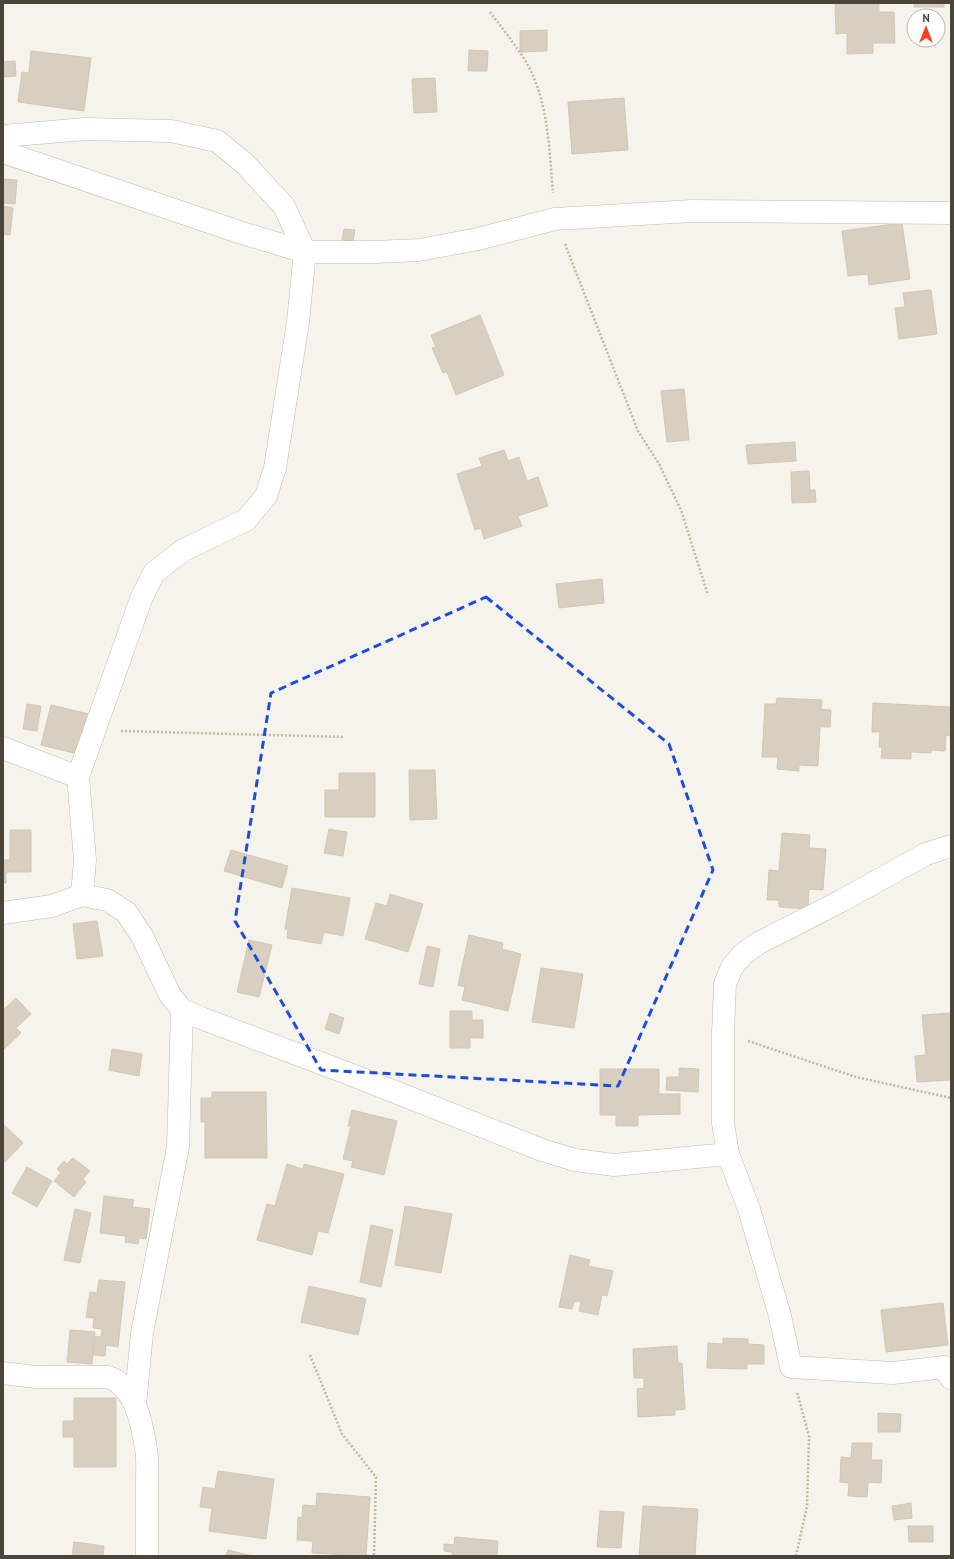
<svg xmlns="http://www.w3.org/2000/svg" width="954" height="1559" viewBox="0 0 954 1559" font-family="'PT Sans',sans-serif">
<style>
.building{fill:#d8cfc1;stroke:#d3c7b4}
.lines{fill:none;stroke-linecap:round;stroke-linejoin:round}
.minor-casing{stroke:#c2bbae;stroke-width:23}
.path{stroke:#c4b79f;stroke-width:2.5;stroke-dasharray:2 2;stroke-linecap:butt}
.minor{stroke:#fff;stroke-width:22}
.marked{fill:none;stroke:#1d4ed8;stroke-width:3;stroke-dasharray:8 5;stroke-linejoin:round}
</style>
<rect width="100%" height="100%" fill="#f6f3ec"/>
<g class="building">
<polygon points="835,3 879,3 879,12 894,12 895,43 873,43 873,53 847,54 847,33 836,34"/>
<rect x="914" y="3" width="30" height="4"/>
<polygon points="547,30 547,51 520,52 520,31"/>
<polygon points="469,50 488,51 487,71 468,71"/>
<polygon points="31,51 91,58 84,111 18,102 22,72 29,73"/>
<polygon points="15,61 16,76 3,77 3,62"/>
<polygon points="435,78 437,112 414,113 412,79"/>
<polygon points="624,98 628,150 572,154 568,102"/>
<polygon points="3,179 17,180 15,204 3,203"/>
<polygon points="3,206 13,208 10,235 3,234"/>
<polygon points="902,223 910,279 869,285 868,274 848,276 842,231"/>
<polygon points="344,229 355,230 353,241 342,240"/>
<polygon points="931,290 937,334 899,339 895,308 905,307 903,293"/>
<polygon points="480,315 504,375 456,395 447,372 443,373 432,348 436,347 431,335"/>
<polygon points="684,389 689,440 667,442 661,391"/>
<polygon points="795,442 796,461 748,464 746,445"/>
<polygon points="504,450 508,461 519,457 527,481 538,477 548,506 518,516 522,526 484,539 481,528 475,530 457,474 482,466 479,458"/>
<polygon points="809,471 810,490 815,490 816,502 792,503 791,472"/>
<polygon points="602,579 604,603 559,608 556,584"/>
<polygon points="777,698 822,700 821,709 831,710 830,727 820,727 818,766 799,765 799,771 777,769 778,757 762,757 765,704 776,704"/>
<polygon points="873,703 951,707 951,736 946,735 945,751 931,750 931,753 911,752 911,759 881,758 882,747 879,747 880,732 872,732"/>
<polygon points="27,704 41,706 37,731 23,729"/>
<polygon points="51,705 93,715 82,755 41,745"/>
<polygon points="409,770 435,770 437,819 410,820"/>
<polygon points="339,773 375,773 375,817 325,817 325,790 339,790"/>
<polygon points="329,829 347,832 343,856 324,853"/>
<polygon points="10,830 31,830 31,872 6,872 6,883 3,883 3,860 10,860"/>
<polygon points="782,833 810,835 809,848 826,849 823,890 809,889 808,909 779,907 779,900 767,900 769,870 779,871"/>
<polygon points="231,850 288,866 282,888 224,871"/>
<polygon points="292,888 350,898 343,936 324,932 321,944 287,938 288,930 285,929"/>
<polygon points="390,894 423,904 408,952 365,939 376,903 387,906"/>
<polygon points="97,921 103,956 77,959 73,924"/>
<polygon points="469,935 503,943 502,949 521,954 508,1011 462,1000 465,987 458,985"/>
<polygon points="249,940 272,945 259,997 237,992"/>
<polygon points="427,946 440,949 433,987 419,984"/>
<polygon points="541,968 583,974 574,1028 532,1022"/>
<polygon points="16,998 31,1014 16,1028 21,1033 3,1050 3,1010"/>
<polygon points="450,1011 472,1011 472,1020 483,1020 483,1038 470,1038 470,1048 450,1048"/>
<polygon points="330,1013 344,1018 339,1034 325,1029"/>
<polygon points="951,1013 951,1080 917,1082 915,1056 926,1055 922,1015"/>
<polygon points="112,1049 142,1054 139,1076 109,1070"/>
<polygon points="679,1068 699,1069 698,1092 666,1090 667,1077 679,1077"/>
<polygon points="600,1069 659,1069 659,1094 680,1094 680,1114 638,1115 638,1126 616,1126 616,1115 600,1115"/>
<polygon points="212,1092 266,1092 267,1158 205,1158 205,1122 201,1122 201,1098 212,1098"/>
<polygon points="352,1110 397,1121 384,1175 351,1167 353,1161 343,1159 351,1126 348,1126"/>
<polygon points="3,1124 23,1143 3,1164"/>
<polygon points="73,1158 90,1171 83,1179 86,1182 74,1197 54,1181 61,1172 57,1169 64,1161 67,1164"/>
<polygon points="287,1164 303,1169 304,1164 344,1174 328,1233 318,1231 312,1255 257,1240 267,1204 275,1206"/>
<polygon points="27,1167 52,1181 37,1207 12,1193"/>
<polygon points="104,1196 134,1200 132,1207 150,1209 146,1239 139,1238 138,1244 125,1242 126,1236 100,1233"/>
<polygon points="405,1206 452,1214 441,1273 395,1265"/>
<polygon points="75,1209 91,1213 80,1263 64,1260"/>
<polygon points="371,1225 393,1230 381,1287 360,1282"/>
<polygon points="570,1255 590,1260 588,1266 613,1271 607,1296 602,1295 598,1315 579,1311 581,1302 574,1301 572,1309 559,1307"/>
<polygon points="99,1280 125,1282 118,1347 106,1345 105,1356 85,1354 87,1336 101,1337 102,1329 93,1328 94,1318 86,1317 90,1292 97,1293"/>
<polygon points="309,1286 366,1299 358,1335 301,1322"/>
<polygon points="943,1303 948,1345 886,1352 881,1310"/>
<polygon points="70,1330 95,1332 92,1364 67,1362"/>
<polygon points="723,1338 748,1339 748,1344 764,1345 764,1364 747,1364 747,1369 707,1368 708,1343 723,1344"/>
<polygon points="677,1346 678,1363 682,1363 685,1409 675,1410 675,1415 638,1417 637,1389 644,1388 644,1378 634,1378 633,1349"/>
<polygon points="74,1398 116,1398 116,1467 74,1467 74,1437 63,1437 63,1421 74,1421"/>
<polygon points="878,1413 901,1414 900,1432 878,1432"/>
<polygon points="852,1443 872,1443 871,1460 882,1460 881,1483 868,1482 867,1497 848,1496 849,1483 840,1482 841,1457 851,1458"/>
<polygon points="218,1471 274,1479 266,1539 209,1531 212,1508 200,1507 203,1487 215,1489"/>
<polygon points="317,1493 370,1497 366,1556 312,1553 313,1541 297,1540 298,1517 302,1518 303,1505 316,1506"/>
<polygon points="911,1503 912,1518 894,1520 892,1506"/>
<polygon points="643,1506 698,1509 695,1556 639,1556"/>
<polygon points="600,1511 624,1512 621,1548 597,1547"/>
<polygon points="908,1526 933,1526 933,1542 909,1542"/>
<polygon points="455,1537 498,1541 497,1556 452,1556 452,1552 444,1551 444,1544 454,1545"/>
<polygon points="74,1542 104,1546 103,1556 72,1556"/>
<polygon points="228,1550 253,1556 226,1556"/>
</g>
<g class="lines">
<defs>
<g id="minor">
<polyline points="3,136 85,129 171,131 217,141 244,163 284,206 305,252 298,322 275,468 266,496 246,520 182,551 154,573 141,599 78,777 85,860 82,895 52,906 3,913"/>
<polyline points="3,152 239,232 305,252 375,252 419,250 478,239 555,219 692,211 951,213"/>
<polyline points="3,748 78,777"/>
<polyline points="951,846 926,854 841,901 759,943 744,953 732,967 725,984 723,1033 723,1123 728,1154 749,1209 780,1316 791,1367 893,1373 944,1367 951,1378"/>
<polyline points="82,895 107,900 126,912 142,936 170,995 182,1010 201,1018 347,1073 542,1150 575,1160 614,1165 728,1154"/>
<path d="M 3,1373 L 35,1377 L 108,1377 C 135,1386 142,1423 146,1449 C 148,1459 147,1471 147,1482 C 147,1507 147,1531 147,1556"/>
<polyline points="135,1405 142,1333 178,1147 182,1010"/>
</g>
</defs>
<use href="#minor" class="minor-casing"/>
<g class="path">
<path d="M 490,12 C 502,28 515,44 526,62 C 549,101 549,150 553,193"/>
<polyline points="565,244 638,431 659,464 681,510 708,595"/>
<polyline points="121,731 344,737"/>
<polyline points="748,1041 856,1077 951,1098"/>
<polyline points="310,1355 342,1434 376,1477 374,1556"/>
<polyline points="796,1556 807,1506 809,1436 797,1392"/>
</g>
<use href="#minor" class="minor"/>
</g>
<path class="marked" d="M 486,597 L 669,744 L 713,870 L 618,1086 L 321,1070 L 235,921 L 271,693 Z"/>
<rect width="954" height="1559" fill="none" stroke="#4b4439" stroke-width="8"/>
<g transform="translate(926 28)"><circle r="19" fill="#ffffff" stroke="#b7b4b0"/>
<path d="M0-3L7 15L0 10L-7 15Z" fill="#fc3f1d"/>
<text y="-6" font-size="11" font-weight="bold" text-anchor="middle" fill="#4b4439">N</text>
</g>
</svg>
